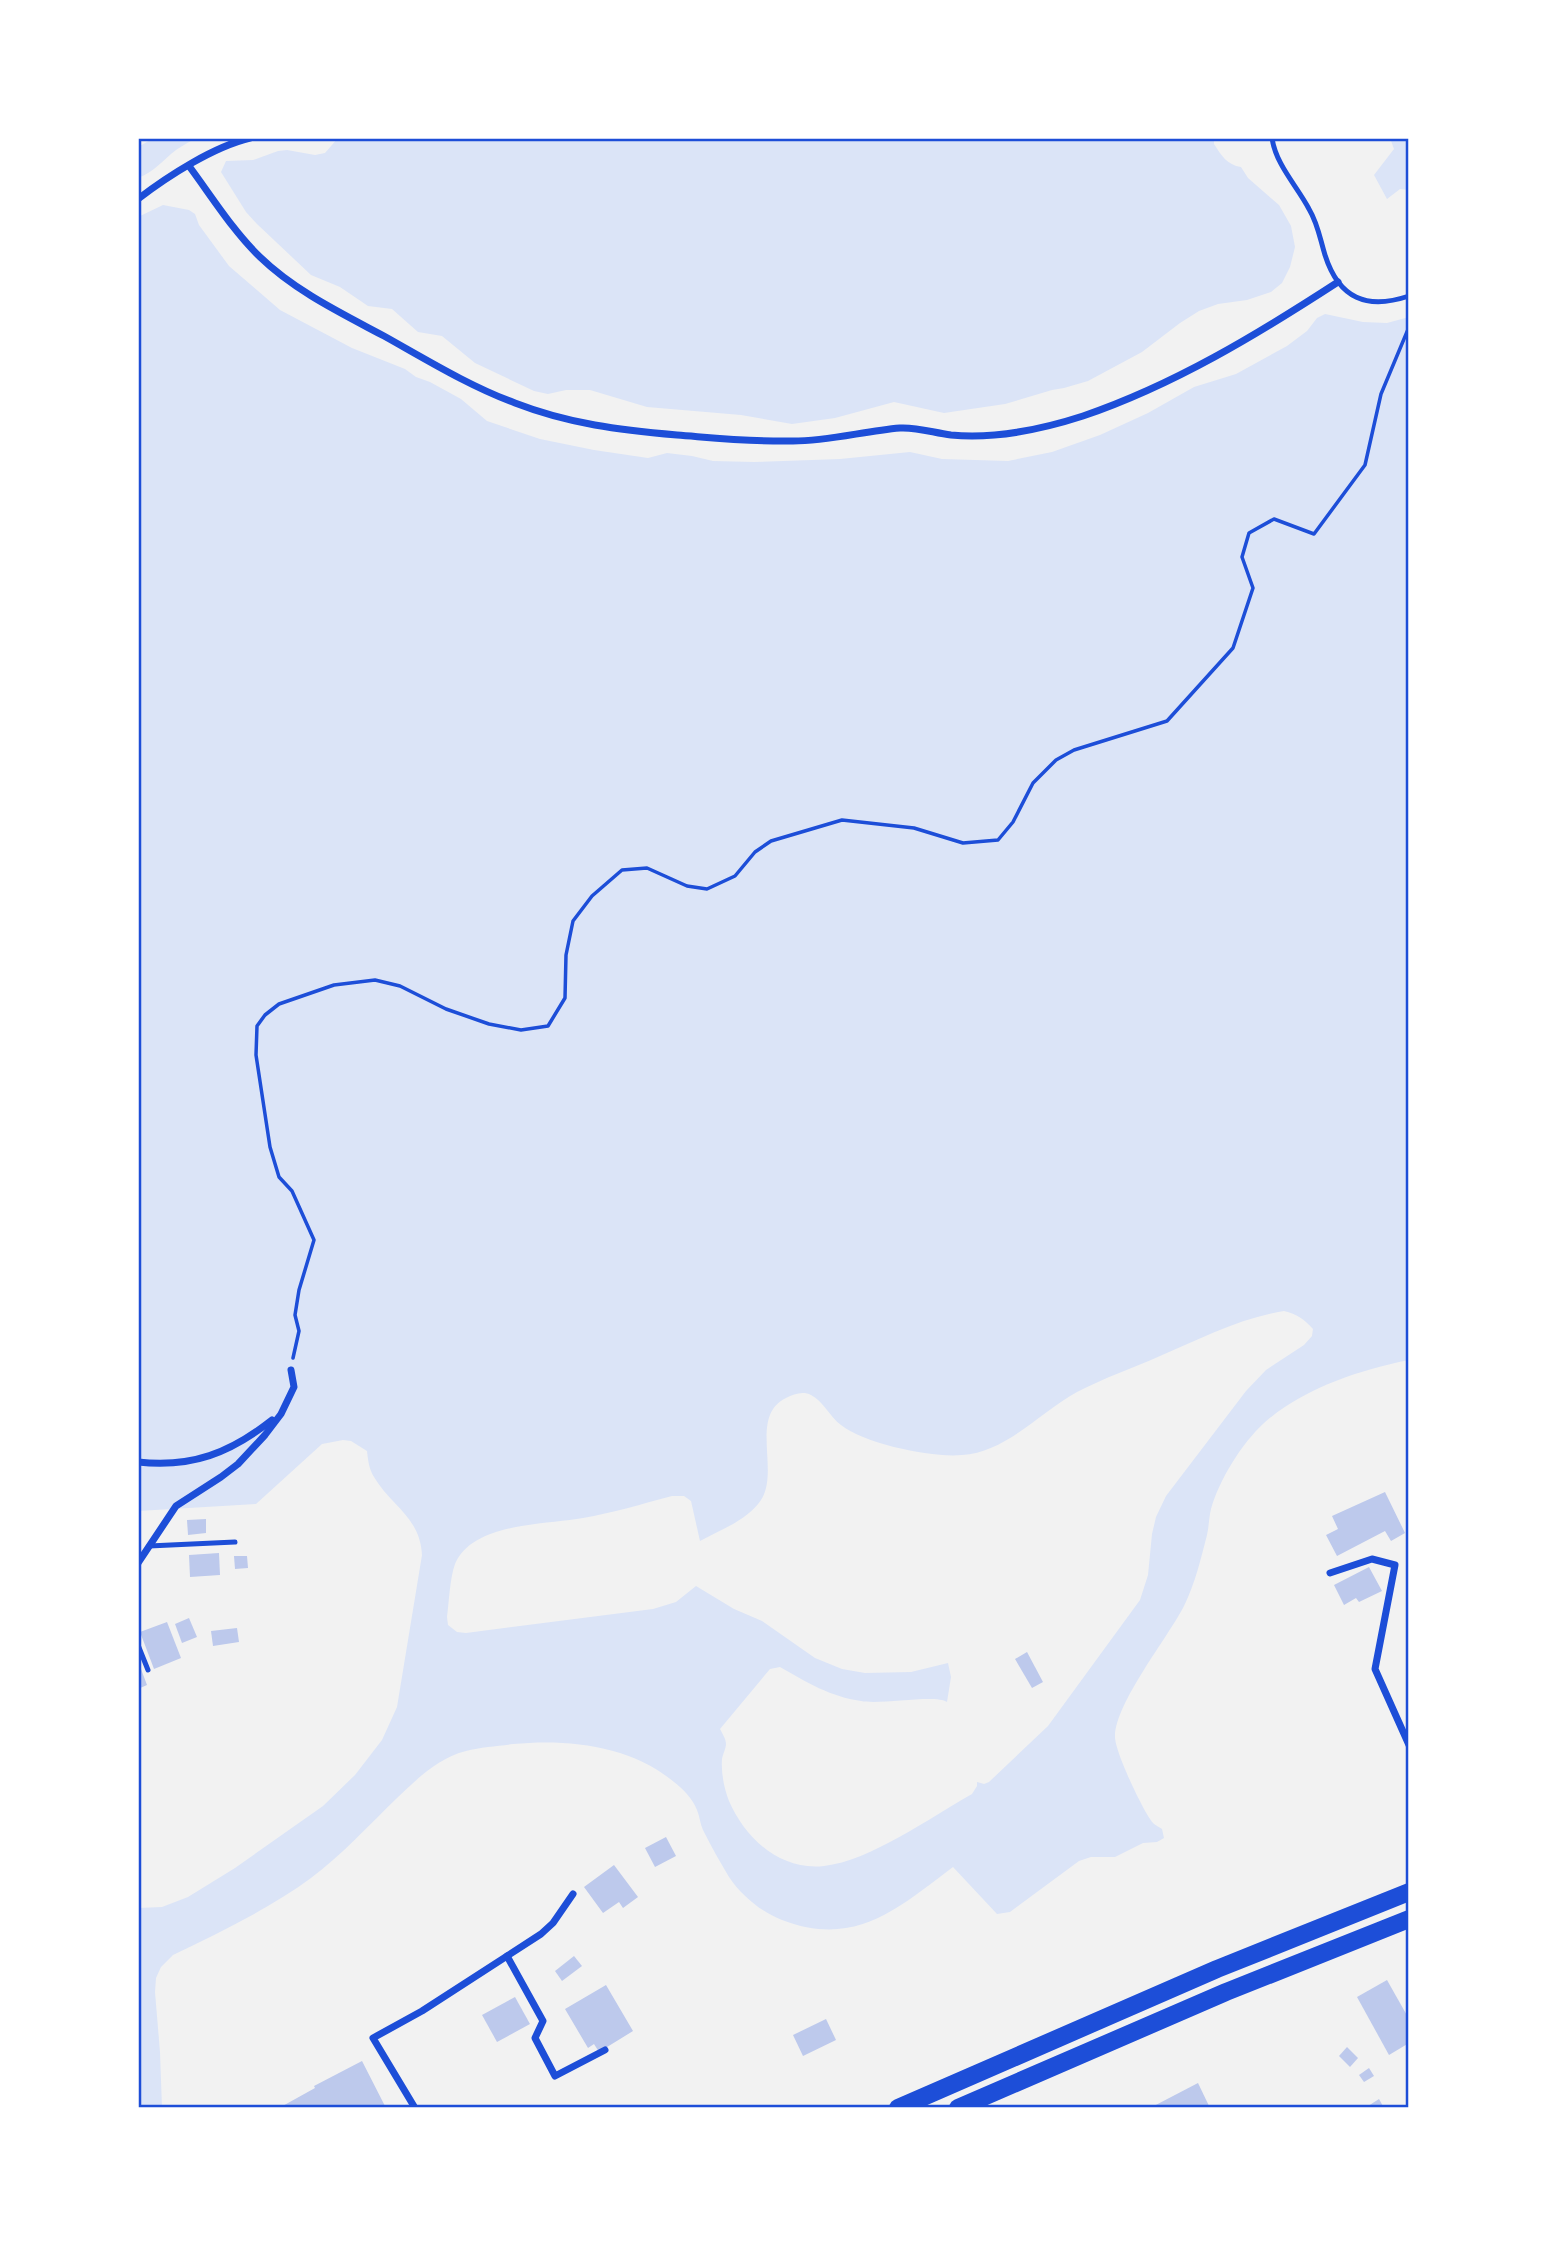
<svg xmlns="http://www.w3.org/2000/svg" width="1547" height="2246" viewBox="0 0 1547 2246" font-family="'Fira Sans Condensed',sans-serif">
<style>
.green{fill:#dbe4f7;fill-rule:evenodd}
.building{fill:#bdc9ec}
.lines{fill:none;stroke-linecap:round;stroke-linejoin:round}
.path{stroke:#1d4ed8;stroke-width:3.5}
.service{stroke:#1d4ed8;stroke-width:5}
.minor{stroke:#1d4ed8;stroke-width:7}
.trunk{stroke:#1d4ed8;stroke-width:18}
.neatline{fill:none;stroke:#1d4ed8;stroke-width:2.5}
</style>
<rect width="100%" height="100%" fill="#f2f2f2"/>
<g class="green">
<path d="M 154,138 L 196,138 C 189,142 182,146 176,150 C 163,160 154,172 138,178 L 138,147 Z"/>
<path d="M 338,138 L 1214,138 L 1214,144 C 1221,155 1227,165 1241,167 L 1248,178 L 1279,205 L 1291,226 L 1295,247 L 1290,267 L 1282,283 L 1271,292 L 1247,300 L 1218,304 L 1199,311 L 1180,323 L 1142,352 L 1088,381 L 1064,388 L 1052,390 L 1005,404 L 944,413 L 894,402 L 835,418 L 792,424 L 741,415 L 647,407 L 590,390 L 566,390 L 548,394 L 534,391 L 475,363 L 442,336 L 418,332 L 392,309 L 368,306 L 340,287 L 311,275 L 257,224 L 246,212 L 221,172 L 226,161 L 253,160 L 278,151 L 287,150 L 315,155 L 325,153 Z"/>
<polygon points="1390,138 1409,138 1409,190 1400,189 1387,199 1374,175 1394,149"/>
<path d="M 163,205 L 189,210 L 195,214 L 199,225 L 229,266 L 280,310 L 352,348 L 405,369 L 416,377 L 430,382 L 461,399 L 487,421 L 540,439 L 594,450 L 648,458 L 667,453 L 692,456 L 713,461 L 754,462 L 840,459 L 910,452 L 942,459 L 1008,461 L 1052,452 L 1100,435 L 1148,413 L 1194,387 L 1236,374 L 1287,346 L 1307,331 L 1317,318 L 1325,314 L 1363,322 L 1387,323 L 1409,317 L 1409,1360 C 1359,1370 1302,1389 1264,1423 C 1242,1443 1219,1480 1211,1509 C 1209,1517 1209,1526 1207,1535 C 1201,1558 1195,1584 1184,1606 C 1167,1639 1116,1702 1115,1736 C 1114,1750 1144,1813 1153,1823 C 1155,1825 1161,1828 1162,1829 L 1164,1838 L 1157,1842 L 1143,1843 L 1115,1857 L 1091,1857 L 1079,1861 L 1010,1912 L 997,1914 L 953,1867 C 897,1909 855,1948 782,1920 C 761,1912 741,1895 729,1877 C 720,1862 711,1846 703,1830 C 700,1824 700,1817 697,1810 C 693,1799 683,1789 674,1782 C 630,1745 568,1739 513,1744 C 498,1746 481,1747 466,1751 C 438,1758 417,1779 397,1798 C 369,1825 342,1855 311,1878 C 269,1909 220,1932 173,1955 L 161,1967 L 156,1978 L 155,1992 L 160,2052 L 162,2108 L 138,2108 L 138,1908 L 162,1907 L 188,1897 L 235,1868 L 323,1806 L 355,1775 L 382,1740 L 397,1707 L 422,1555 C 420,1517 392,1507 374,1477 C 369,1469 368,1460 367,1451 L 351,1441 L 343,1440 L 322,1444 L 256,1504 L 138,1511 L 138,217 ZM 1284,1311 C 1297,1314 1304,1319 1313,1329 L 1312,1336 L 1304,1345 L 1266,1370 L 1246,1391 L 1166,1496 L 1156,1517 L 1152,1534 L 1148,1575 L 1140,1600 L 1048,1726 L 989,1782 L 984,1784 L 977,1782 L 977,1786 L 972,1794 C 931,1817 870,1861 824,1866 C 780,1871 745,1838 729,1801 C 724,1788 721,1773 722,1759 C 723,1754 726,1748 726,1744 C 726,1739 722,1733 720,1729 L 770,1669 L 780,1667 C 806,1682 831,1697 861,1701 C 881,1705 935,1694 947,1702 L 951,1677 L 948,1663 L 911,1672 L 865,1673 L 842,1669 L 815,1658 L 762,1621 L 734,1609 L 696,1586 L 676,1602 L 653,1609 L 466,1633 L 457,1632 L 448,1625 L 447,1617 C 449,1602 450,1577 455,1564 C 473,1522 546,1525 583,1518 C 612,1513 642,1504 672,1496 L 684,1496 L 691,1501 L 700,1541 C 720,1530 748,1520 761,1500 C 780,1471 749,1416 786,1398 C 794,1394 803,1391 811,1395 C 823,1401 830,1417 841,1425 C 865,1444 932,1458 962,1455 C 1007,1452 1040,1412 1077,1392 C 1104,1378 1133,1368 1160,1356 C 1200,1339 1240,1318 1284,1311 Z"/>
</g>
<g class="building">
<polygon points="1385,1492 1405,1533 1391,1541 1385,1531 1337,1556 1326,1535 1338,1529 1332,1516"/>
<polygon points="206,1519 206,1533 188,1535 187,1520"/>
<polygon points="219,1553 220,1575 190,1577 189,1555"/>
<polygon points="234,1556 247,1556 248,1568 235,1569"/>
<polygon points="1369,1567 1382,1591 1359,1602 1356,1598 1344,1605 1334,1585"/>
<polygon points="189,1618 197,1637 182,1643 175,1624"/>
<polygon points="167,1622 181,1658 154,1669 140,1632"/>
<polygon points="237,1628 239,1642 213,1646 211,1631"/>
<polygon points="1027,1652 1043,1682 1032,1688 1015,1659"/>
<polygon points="141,1669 147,1685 138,1689 138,1670"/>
<polygon points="666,1837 676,1856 655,1867 645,1848"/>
<polygon points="614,1865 638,1897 623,1908 619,1902 603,1913 584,1887"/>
<polygon points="574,1956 582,1966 562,1981 555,1971"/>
<polygon points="1387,1980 1409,2019 1409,2043 1389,2055 1357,1997"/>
<polygon points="606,1985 633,2031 599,2052 594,2044 588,2048 565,2009"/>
<polygon points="515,1997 530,2024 497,2042 482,2015"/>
<polygon points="826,2019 836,2040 803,2056 793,2035"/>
<polygon points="1347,2047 1358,2058 1350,2067 1339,2056"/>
<polygon points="362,2061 386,2108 279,2108 315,2088 314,2086"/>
<polygon points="1369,2068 1374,2076 1364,2082 1359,2075"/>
<polygon points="1198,2083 1210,2108 1150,2108"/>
<polygon points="1379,2099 1384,2108 1365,2108"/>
</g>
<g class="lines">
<polyline class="path" points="293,1358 299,1331 295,1315 299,1290 314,1240 292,1191 279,1177 270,1147 256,1055 257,1026 265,1015 279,1004 334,985 375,980 400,986 446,1009 489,1024 521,1030 548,1026 565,998 566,955 573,921 592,896 622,870 647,868 687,886 707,889 735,876 755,852 771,841 842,820 914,828 963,843 998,840 1013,822 1033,783 1056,760 1074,750 1167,721 1233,648 1253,588 1242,557 1249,533 1274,519 1314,534 1365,465 1381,394 1409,327"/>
<g class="service">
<path d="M 1272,138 C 1276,165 1297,186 1309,209 C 1318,224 1320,239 1325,255 C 1339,299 1367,310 1409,296"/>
<polyline points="149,1546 235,1542"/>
<polyline points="138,1645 148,1670"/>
</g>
<g class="minor">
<path d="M 189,166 C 212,197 233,231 260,257 C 295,291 341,313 384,336 C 427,360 469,386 515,403 C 569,424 620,430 677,435 C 716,438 754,442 793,441 C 829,441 864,431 900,428 C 918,427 934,433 951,435 C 994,439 1043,429 1083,416 C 1174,385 1258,334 1338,282"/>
<path d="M 138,199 C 168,176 213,147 250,138"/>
<path d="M 138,1462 C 192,1468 230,1453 272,1420"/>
<polyline points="138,1563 176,1506 221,1477 238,1464 265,1435 281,1414 294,1387 291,1370"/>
<polyline points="1330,1573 1372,1559 1395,1565 1375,1669 1409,1745"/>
<polyline points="507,1956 543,2021 535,2038 555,2076 605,2050"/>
<polyline points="415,2108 373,2038 422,2011 541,1934 553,1923 573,1894"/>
</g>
<g class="trunk">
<polyline points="898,2108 1217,1969 1409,1892"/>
<polyline points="958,2108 1226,1992 1409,1919"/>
</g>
</g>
<rect width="1547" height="2246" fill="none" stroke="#ffffff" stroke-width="280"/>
<rect x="140" y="140" width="1267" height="1966" class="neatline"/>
</svg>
